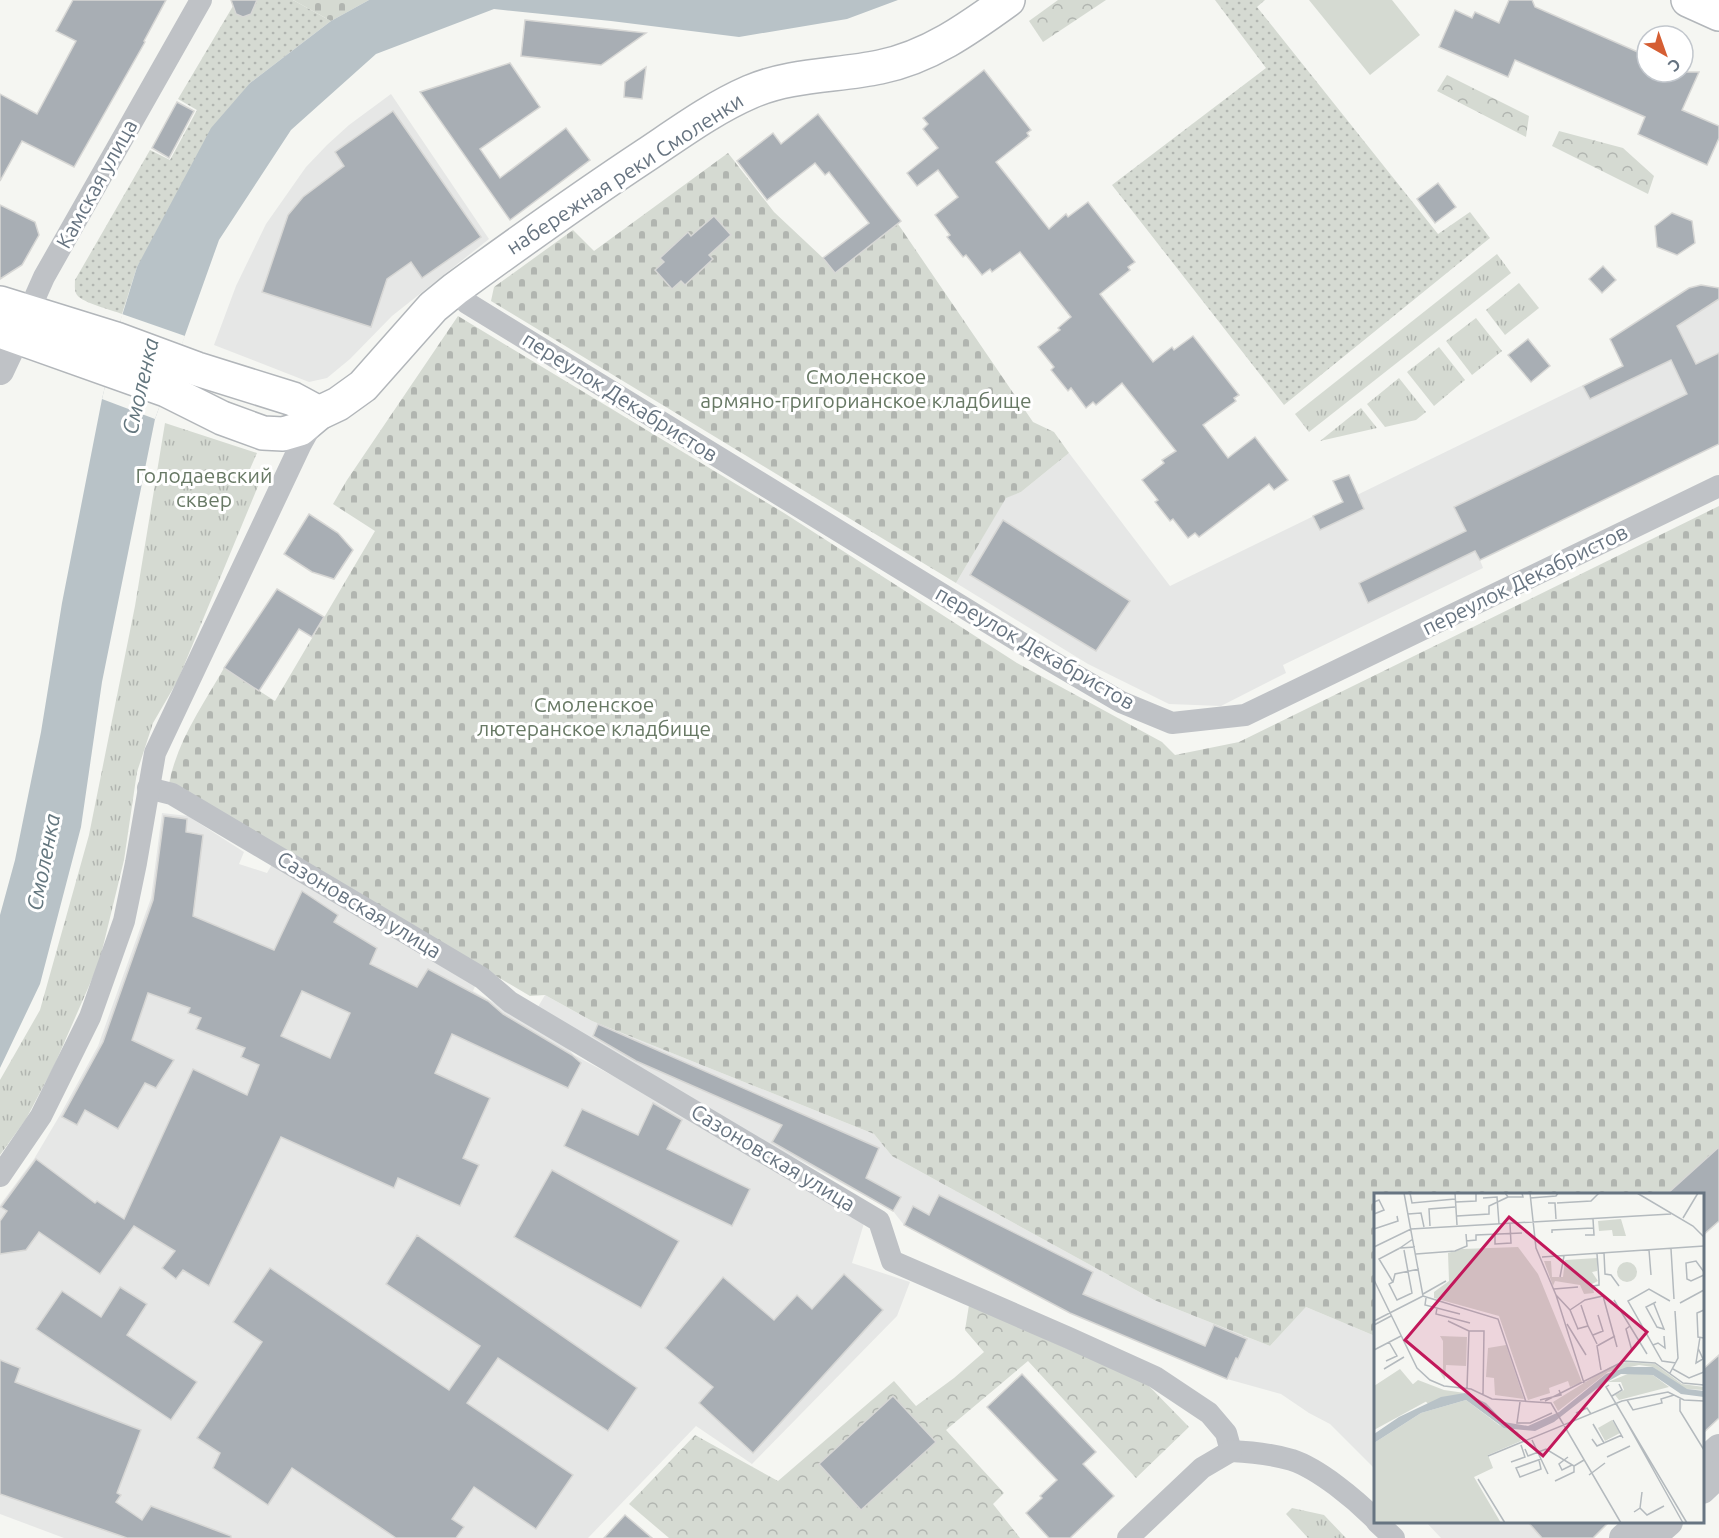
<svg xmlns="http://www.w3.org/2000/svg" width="1719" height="1538" viewBox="0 0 1719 1538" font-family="Ubuntu,sans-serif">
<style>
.built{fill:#e6e7e6}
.grass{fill:url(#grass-dots)}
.forest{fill:url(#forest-crowns)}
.cemetery{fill:url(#cemetery-stones)}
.park{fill:url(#park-tufts)}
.pitch{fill:#d5dad2}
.water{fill:#b8c2c7}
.pier{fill:#f5f6f2}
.building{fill:#a8aeb4;stroke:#d7d7d5;stroke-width:1.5;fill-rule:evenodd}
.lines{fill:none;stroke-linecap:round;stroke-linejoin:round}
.secondary-casing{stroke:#b2b6ba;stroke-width:36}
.minor{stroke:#bfc2c6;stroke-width:22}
.tertiary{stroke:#bfc2c6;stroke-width:28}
.secondary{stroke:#fff;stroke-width:33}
.labels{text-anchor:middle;stroke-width:6;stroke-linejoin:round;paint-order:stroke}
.street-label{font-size:21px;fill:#677481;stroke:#fff}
.park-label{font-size:21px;fill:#687965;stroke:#fff}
.water-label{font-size:22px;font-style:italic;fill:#63767e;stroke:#fff}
.inset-road{fill:none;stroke:#b4babe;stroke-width:1.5}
.view{fill:#c2185b;fill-opacity:0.15;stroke:#c2185b;stroke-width:3}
.inset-edge{fill:none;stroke:#677481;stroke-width:3}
</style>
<defs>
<pattern id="grass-dots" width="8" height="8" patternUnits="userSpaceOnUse" patternTransform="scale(1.5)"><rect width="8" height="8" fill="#d5dad2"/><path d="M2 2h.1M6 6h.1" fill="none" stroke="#b1b5b0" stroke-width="1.8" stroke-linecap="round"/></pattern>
<pattern id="forest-crowns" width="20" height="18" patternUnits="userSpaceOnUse" patternTransform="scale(1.5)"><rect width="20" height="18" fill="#d5dad2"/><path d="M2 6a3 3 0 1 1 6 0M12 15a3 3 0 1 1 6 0" fill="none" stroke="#b1b5b0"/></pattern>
<pattern id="cemetery-stones" width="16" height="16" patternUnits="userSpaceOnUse" patternTransform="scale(1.5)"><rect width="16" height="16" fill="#d5dad2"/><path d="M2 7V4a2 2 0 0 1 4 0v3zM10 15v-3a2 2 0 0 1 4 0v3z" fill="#b1b5b0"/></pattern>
<pattern id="park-tufts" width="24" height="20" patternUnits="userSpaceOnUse" patternTransform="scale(1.5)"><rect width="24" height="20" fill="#d5dad2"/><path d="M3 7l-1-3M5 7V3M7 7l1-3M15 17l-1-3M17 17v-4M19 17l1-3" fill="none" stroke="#b1b5b0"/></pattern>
</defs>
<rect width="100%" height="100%" fill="#f5f6f2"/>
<g class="built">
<polygon points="391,94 489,239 392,316 350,359 327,378 309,382 214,345 236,286 266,224 306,167 327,145 349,125"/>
<polygon points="1701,285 1719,288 1719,444 1480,560 1483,568 1283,665 1286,673 1221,706 1169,704 1088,664 956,583 1006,497 1021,492 1069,453 1170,586 1622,366 1610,339 1689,288"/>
<polygon points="162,813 188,816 244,852 239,864 267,873 274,861 476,984 473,991 559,1039 574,1055 684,1114 865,1220 852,1263 910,1282 897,1316 752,1464 696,1426 588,1538 64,1538 0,1514 0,1205 34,1159 60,1115 98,1046 151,898"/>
<polygon points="545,995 592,1021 874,1134 892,1156 1154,1300 1270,1346 1306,1307 1375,1336 1375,1469 1330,1424 1309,1413 1281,1394 1227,1379 1070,1313 904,1225 893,1211 771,1145 535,1012"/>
<polygon points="1426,1522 1527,1522 1542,1538 1441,1538"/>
</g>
<g class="grass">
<path d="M 252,0 L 293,0 L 331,21 L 250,83 L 137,267 L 122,314 C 112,310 83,303 77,295 C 74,291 75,285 75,280 L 150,150 L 170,160 L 197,110 L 178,99 L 233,6 L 236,14 L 243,17 L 251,14 L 254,7 Z"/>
<polygon points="1215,0 1265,0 1257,7 1438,234 1470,212 1490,238 1284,405 1112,185 1266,68"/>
</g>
<g class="forest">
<polygon points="1058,0 1106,0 1043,42 1029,21"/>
<polygon points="1447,75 1529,116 1526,137 1437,91"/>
<polygon points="1559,131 1623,148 1654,176 1648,194 1552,146"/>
<polygon points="969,1305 1147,1384 1189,1427 1136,1478 1028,1361 946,1430 1004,1493 993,1504 1020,1538 669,1538 629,1504 695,1435 778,1481 894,1381 916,1406 954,1378 984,1352 965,1330"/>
</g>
<g class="cemetery">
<polygon points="293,0 369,0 331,21"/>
<polygon points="728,153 774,212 823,258 835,272 898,224 1033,422 1054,432 1069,453 1021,492 1006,498 956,583 491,301 494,287 573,230 594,251"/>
<path d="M 458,316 L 784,513 L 1017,663 L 1162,742 L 1175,755 L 1239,742 L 1719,506 L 1719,1147 L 1667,1194 L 1376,1194 L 1375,1336 L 1306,1307 L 1270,1346 L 1154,1300 L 892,1156 L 874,1134 L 592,1021 L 545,995 L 530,996 L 169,784 C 177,741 203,705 224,668 L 275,701 L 375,531 L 333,504 L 347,480 Z"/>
</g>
<g class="park">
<polygon points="1497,254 1511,273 1309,432 1295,414"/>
<polygon points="1519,283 1539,308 1505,335 1486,310"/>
<polygon points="1476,318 1502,351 1472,375 1446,341"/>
<polygon points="1439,347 1465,380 1434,406 1407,372"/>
<polygon points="1399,378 1426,412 1416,420 1385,427 1367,404"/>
<polygon points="1361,408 1377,428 1320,441"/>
<polygon points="165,423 257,453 250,469 263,474 178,680 153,723 137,772 124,860 99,963 54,1066 26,1119 0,1155 0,1080 40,1010 89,835 135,606"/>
<polygon points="1292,1508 1324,1515 1346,1538 1308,1538 1286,1514"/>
</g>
<polygon class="pitch" points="1309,0 1392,0 1420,35 1370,75"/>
<polygon class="water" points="369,0 898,0 847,19 739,37 611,21 494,9 376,54 291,130 219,240 155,419 102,682 81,827 40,984 0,1068 0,915 15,860 41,732 62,603 102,399 121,319 137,267 211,128 250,83 331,21"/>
<polygon class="pier" points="122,314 185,336 155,419 102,399"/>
<g class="building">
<polygon points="73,0 166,0 144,41 145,42 74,167 22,141 0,181 0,94 37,114 76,41 56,31"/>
<polygon points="231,0 257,0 251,14 243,17 236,14"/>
<polygon points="1509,0 1532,0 1535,7 1647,56 1647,72 1699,72 1682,110 1719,126 1719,138 1707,165 1638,134 1645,117 1515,60 1508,77 1439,47 1455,10 1472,18 1475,12 1499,23"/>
<polygon points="525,20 646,33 601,65 521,56"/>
<polygon points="510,63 540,107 480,149 500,178 566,128 590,160 510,220 420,92"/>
<polygon points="646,67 642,99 624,97 625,82"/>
<polygon points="984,70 1031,130 1027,133 1029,136 996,162 1049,229 1066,214 1068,217 1088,202 1135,262 1128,267 1130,270 1100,294 1153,362 1172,347 1174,350 1193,336 1239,395 1234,398 1236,401 1203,425 1228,458 1255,437 1288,480 1274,490 1269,484 1199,537 1195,533 1188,538 1173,519 1170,521 1155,502 1158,500 1142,480 1164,463 1162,460 1176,451 1122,383 1096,405 1093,402 1086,408 1071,388 1068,391 1051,370 1054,367 1038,347 1060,330 1058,328 1071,317 1020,252 992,272 990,269 982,275 966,255 963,257 947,237 950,235 935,215 958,197 938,170 917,186 907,173 938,148 923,129 928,124 923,118"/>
<polygon points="177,102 194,111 169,158 152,148"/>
<polygon points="393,111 481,237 422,278 411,262 387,279 371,327 262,292 288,215 303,197 344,166 335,152"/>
<polygon points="818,114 901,221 835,273 823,258 869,223 829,172 825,175 815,163 767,200 737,161 773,133 781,144"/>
<polygon points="1438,183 1456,207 1435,223 1417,199"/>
<polygon points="0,205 35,222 39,235 22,265 0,279"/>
<polygon points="1672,213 1692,221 1695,243 1677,255 1657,247 1655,226"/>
<polygon points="714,216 731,235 709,255 713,259 685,285 681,281 672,289 655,270 664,262 660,258 688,232 691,236"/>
<polygon points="1603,266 1616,280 1602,293 1589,279"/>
<polygon points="1701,285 1719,288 1719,299 1677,326 1696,364 1719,353 1719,444 1480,560 1475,551 1368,603 1359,583 1466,531 1454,507 1687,394 1671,360 1590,399 1583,386 1623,366 1610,339 1689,288"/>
<polygon points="1528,339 1550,366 1531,382 1508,355"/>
<polygon points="1349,475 1364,509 1320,530 1313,516 1343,502 1333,481"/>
<polygon points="309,514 338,533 353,550 334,579 312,572 284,554"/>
<polygon points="1003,520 1130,601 1096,651 970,575"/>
<polygon points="277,589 324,617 312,637 299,629 259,691 224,668"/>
<path d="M 164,816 L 187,819 L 186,832 L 203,835 L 193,916 L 274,950 L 302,891 L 338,915 L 334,922 L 377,948 L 370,964 L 417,987 L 428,969 L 488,1001 L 503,1014 L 572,1055 L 581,1063 L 568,1088 L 452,1034 L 435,1073 L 490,1098 L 463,1158 L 479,1165 L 460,1206 L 398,1178 L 394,1188 L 281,1137 L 209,1286 L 183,1270 L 176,1279 L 162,1268 L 175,1251 L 134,1226 L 100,1274 L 39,1232 L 26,1250 L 0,1254 L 0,1221 L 7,1211 L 1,1207 L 36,1159 L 95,1203 L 97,1201 L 124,1219 L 193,1069 L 247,1095 L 259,1065 L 241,1057 L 245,1048 L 196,1029 L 201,1018 L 188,1013 L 190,1008 L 148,993 L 132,1040 L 174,1060 L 156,1088 L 145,1083 L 118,1129 L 85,1110 L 77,1125 L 62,1117 L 103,1042 L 153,900 ZM 302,991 L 350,1013 L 330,1058 L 281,1036 Z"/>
<polygon points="598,1024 879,1148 866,1178 901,1197 893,1211 772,1142 782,1125 636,1061 593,1036"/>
<polygon points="653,1103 682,1120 667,1149 750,1189 732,1226 564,1146 582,1109 638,1135"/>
<polygon points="1719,1147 1719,1221 1702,1236 1702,1194 1667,1194"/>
<polygon points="552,1170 679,1241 641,1308 514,1237"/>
<polygon points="939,1195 1093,1272 1083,1294 1205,1346 1214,1325 1247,1339 1238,1359 1236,1358 1227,1379 1070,1313 904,1225 913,1206 929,1215"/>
<polygon points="417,1235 637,1388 608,1431 498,1358 467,1403 573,1475 536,1529 474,1487 452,1519 464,1527 456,1538 396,1538 292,1468 268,1505 213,1468 220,1453 197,1438 262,1342 233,1322 270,1268 449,1390 480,1346 386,1284"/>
<polygon points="844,1274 883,1310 753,1453 699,1403 713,1387 665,1348 723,1277 774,1320 797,1295 812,1309"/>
<polygon points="120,1287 147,1304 127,1335 197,1382 171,1420 36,1329 62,1291 101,1317"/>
<polygon points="1719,1355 1719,1418 1702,1434 1702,1370"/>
<polygon points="0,1360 20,1368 15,1382 141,1430 117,1493 121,1495 116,1502 142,1520 151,1506 231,1536 231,1538 127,1538 0,1494"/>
<polygon points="1022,1374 1096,1452 1083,1464 1114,1496 1070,1538 1049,1538 1026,1513 1042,1498 1040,1496 1057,1480 987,1407"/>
<polygon points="893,1396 936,1442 861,1510 819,1464"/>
<polygon points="625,1515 652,1538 604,1538"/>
<polygon points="1527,1521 1610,1521 1593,1538 1542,1538"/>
</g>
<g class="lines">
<defs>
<g id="secondary">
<polyline points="1688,0 1719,14"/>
<polyline points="0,303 116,339 197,369 293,399 319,413"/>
<path d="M 0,331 L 166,390 L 222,418 L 263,433 L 283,434 L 300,429 L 319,413 L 338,404 L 363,386 L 433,307 L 455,289 C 518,243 581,198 646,155 C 679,133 713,108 750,92 C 791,74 838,76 880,67 C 929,57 968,29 1008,0"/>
</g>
</defs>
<use href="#secondary" class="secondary-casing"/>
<g class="minor">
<polyline points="455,289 467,303 1046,658 1121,702 1172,723 1245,715 1719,486"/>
<polyline points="28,313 44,277 201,0"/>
<polyline points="148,788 172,794 482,978 510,1002 879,1221 892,1261 1069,1338 1155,1377 1209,1413 1226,1433 1231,1451"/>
<polyline points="0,1176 41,1116 90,1017 124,921 136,863 155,753 300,446 315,419"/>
<path d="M 1231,1451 C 1252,1452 1272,1454 1292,1460 C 1319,1469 1355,1499 1376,1520"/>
<polyline points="1377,1522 1394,1538"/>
<polyline points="1128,1538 1202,1468 1231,1451"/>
</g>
<g class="tertiary">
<polyline points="0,371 26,316"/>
<polyline points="1702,1463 1719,1448"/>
<polyline points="1702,1490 1719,1474"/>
<polyline points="1623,1538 1641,1522"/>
<polyline points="1651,1538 1669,1522"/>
</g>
<use href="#secondary" class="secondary"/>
</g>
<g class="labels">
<g class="street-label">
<text transform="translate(625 174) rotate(-33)" y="7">набережная реки Смоленки</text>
<text transform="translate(97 184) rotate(-61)" y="7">Камская улица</text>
<text transform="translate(620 397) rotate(32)" y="7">переулок Декабристов</text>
<text transform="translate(1525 580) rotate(-26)" y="7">переулок Декабристов</text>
<text transform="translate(1035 648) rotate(30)" y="7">переулок Декабристов</text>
<text transform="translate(359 905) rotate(31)" y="7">Сазоновская улица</text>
<text transform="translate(773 1158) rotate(31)" y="7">Сазоновская улица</text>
</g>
<g class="park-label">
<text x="866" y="384">Смоленское<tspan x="866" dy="24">армяно-григорианское кладбище</tspan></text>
<text x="204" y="483">Голодаевский<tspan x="204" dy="24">сквер</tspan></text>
<text x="594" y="712">Смоленское<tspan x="594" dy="24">лютеранское кладбище</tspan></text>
</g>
<g class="water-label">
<text transform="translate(140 386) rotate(-77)" y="8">Смоленка</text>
<text transform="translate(43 862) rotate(-79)" y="8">Смоленка</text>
</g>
</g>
<g transform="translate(1374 1193)">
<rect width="330" height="330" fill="#f5f6f2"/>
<path d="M 247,26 L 252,43 L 239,43 L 238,37 L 225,38 L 224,28 ZM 66,143 L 93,144 L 92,173 L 72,172 L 71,187 L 65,178 L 69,177 L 69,148 Z" fill="#d5dad2"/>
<path d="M 223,65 L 223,78 L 218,79 L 224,88 L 218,91 L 220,100 L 210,101 L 206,92 L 181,88 L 179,93 L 170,68 L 177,68 L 178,84 L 189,84 L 191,67 ZM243 79a10 10 0 1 1 20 0a10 10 0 1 1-20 0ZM 44,187 L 70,197 L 91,200 L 54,211 L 38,192 ZM 238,227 L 246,240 L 231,248 L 224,235 Z" fill="#d5dad2"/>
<path d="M 144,54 L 164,81 L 208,189 L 196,194 L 194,188 L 175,195 L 176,200 L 154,207 L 125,123 L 60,105 L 60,99 L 75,88 L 74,60 L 88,56 ZM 132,152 L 150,206 L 121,202 L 120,185 L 112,184 L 114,155 ZM 26,176 L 53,208 L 0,237 L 0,193 ZM 92,207 L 125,232 L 144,239 L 147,248 L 114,262 L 119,275 L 100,284 L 127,330 L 0,330 L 0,250 L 47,220 Z" fill="#d5dad2"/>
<path d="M 252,169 L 281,171 L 308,191 L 330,194 L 330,197 L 311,196 L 279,174 L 265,172 L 234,179 L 184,218 L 179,209 L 236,174 ZM 256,180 L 279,182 L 295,194 L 245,207 L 241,202 L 250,197 L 247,189 L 234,189 Z" fill="#d5dad2"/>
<path d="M 253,174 L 279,174 L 313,196 L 330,198 L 330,204 L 307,201 L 279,182 L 247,181 L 226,193 L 180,229 L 161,238 L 130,235 L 92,207 L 47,220 L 0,250 L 0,241 L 25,224 L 67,204 L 91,200 L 112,210 L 130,229 L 154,233 L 185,219 L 232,181 Z" fill="#b8c2c7"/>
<path class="inset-road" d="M 30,0 L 49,103M 36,0 L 38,10 L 81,6M 81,0 L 83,32M 131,0 L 134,4 L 149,4 L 148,0M 156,0 L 162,55 L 182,102 L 210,190M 263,0 L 319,33 L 330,44M 109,5 L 123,4 L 125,31M 156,5 L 182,3 L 184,0M 0,9 L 5,7 L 10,17 L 0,21M 82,9 L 102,8 L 102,0M 174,10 L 181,10 L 182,26M 183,10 L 217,8 L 225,0M 34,21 L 47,20 L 50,34M 83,23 L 115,21 L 115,13 L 134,4M 309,25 L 324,0M 56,33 L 55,16 L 81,14M 0,36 L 24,28 L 23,23M 178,40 L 178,37 L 219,35M 121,41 L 121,51 L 137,50 L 136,31M 211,42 L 220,42 L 219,26M 39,46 L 26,55 L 41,54M 92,48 L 102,47 L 102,42 L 148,40M 0,54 L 37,36 L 297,21M 26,55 L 5,66 L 19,89 L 15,91 L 23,107 L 38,100 L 30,57M 297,56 L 300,106M 275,57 L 277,82M 230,60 L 231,81 L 237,82 L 245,93M 42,61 L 81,58 L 93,53 L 92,41M 168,64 L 330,53M 330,79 L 322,68 L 312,70 L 313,86 L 317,88 L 330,82M 186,84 L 190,63M 0,87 L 43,175 L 56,187 L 70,193 L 97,196 L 118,206 L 177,210 L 247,330M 19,89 L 21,81 L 45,76M 219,93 L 225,92 L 225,87 L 223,61M 180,96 L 204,94M 49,101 L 72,88M 182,102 L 196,117 L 204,136M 49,103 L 124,126 L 152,209M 52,105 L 51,112 L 86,121M 240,107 L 273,161M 296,108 L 275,96 L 254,108 L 288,168 L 302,170M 306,110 L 330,97M 280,111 L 290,136 L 283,134 L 272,114 L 282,109M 207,112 L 214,133M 63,115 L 62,121 L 96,130M 196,117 L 211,107 L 229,103 L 243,154M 330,117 L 323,120 L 324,144 L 330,145M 0,128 L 49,103M 74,128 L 95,138M 193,131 L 212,162M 0,132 L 17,123M 256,133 L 252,136 L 258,158M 203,136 L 214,133 L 223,151M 219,142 L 229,138 L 224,122M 279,152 L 284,150 L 291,155 L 290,143M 324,155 L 329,166 L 322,170 L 326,144M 0,157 L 27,143M 12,168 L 23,163 L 15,149M 10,176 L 30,164M 299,176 L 315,185 L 330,179M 227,177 L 223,153 L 241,143M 296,180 L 304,165 L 301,118M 235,192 L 232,194 L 313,330M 93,195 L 95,138 L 110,138 L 109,201M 238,203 L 248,197 L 245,191M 306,206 L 306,218 L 330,257M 166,207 L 187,202 L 185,197M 253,207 L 259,217 L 288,210 L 287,206 L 300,202M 171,208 L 250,168 L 281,170 L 309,190 L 330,192M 146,209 L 143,230 L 156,230 L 178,220M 242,210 L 309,330M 202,220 L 213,215 L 217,221M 239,227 L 249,245M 219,231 L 230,250M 218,246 L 223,253 L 248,242M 158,247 L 174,281M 151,256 L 154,263 L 172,256 L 200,273M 114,263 L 248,208 L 294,199 L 310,207 L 330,208M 194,264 L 185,271 L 188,277 L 198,272M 233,264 L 256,253M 165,267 L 167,276 L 146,284 L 142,275 L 167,266M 137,269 L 151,264 L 147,252M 215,282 L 231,270M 104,286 L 131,330M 181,288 L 200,279 L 200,273 L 210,267M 266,315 L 273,322 L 290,313M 260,319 L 266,315 L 268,299"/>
<path class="view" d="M 135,24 L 273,139 L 169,263 L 31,147 Z"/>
<rect width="330" height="330" class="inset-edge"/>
</g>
<g transform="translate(1665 54) rotate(140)"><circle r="28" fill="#ffffff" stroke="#c2c7cd" stroke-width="1.5"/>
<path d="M0-4.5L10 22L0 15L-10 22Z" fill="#d55e33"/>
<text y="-9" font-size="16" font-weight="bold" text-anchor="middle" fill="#677481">С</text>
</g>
</svg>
